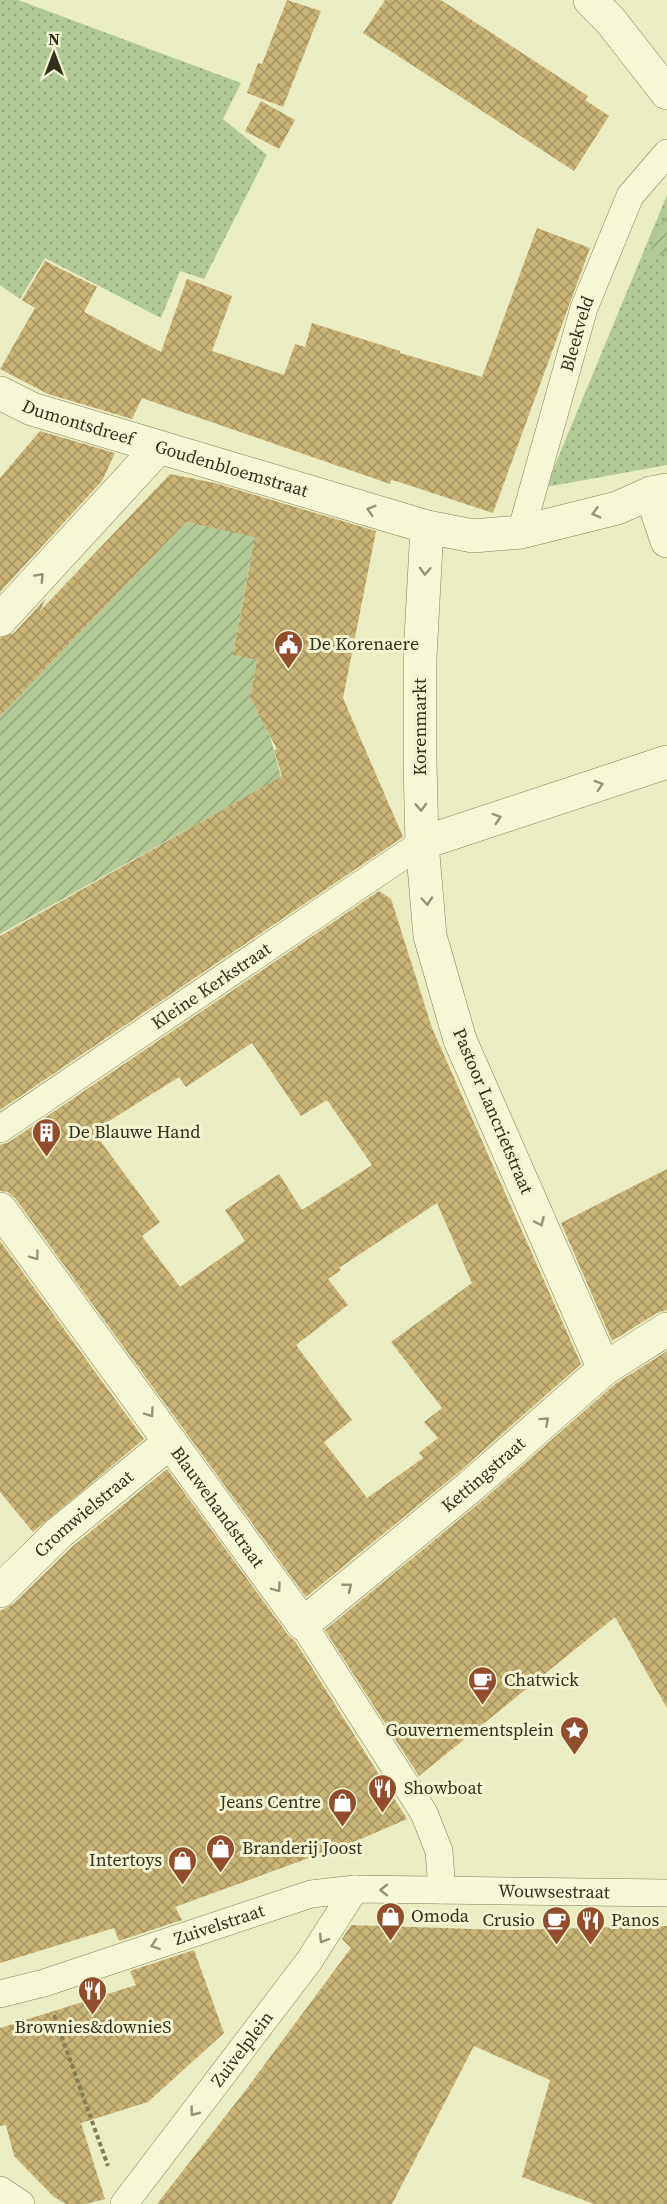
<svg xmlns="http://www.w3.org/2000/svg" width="667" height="2204" viewBox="0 0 667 2204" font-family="'Source Serif 4',serif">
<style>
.grass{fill:url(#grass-dots)}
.garden{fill:url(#garden-furrows)}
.building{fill:url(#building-cross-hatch);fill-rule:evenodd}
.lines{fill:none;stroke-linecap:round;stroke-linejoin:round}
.pedestrian-casing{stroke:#847f59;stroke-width:28}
.minor-casing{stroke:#847f59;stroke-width:34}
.tertiary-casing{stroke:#847f59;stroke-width:34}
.path{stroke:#847f59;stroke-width:4;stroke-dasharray:4.5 3;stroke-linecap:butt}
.pedestrian{stroke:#f6f7d4;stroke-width:27}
.minor{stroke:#f6f7d4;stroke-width:33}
.tertiary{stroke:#f6f7d4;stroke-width:33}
.oneway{stroke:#969478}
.labels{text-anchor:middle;stroke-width:6;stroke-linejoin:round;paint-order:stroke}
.street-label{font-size:18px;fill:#35301d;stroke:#f2f4d0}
.poi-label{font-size:18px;fill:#35301d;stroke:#f2f4d0;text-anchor:start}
</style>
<defs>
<pattern id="grass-dots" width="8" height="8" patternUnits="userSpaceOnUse" patternTransform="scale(1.5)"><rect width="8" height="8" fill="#b2c996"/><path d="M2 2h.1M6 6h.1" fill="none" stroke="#92a47a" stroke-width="1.8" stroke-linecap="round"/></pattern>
<pattern id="garden-furrows" width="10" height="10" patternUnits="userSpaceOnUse" patternTransform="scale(1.5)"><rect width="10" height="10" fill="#b2c996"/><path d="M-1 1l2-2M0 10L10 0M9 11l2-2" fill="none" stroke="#92a47a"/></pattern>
<pattern id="building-cross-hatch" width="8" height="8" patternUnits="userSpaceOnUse" patternTransform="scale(1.5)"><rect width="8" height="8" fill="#c9b478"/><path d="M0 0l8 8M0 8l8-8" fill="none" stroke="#a49362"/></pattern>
</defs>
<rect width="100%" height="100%" fill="#eaecc1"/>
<g class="grass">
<polygon points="0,0 18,0 241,83 223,119 267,155 204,279 180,271 161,318 45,258 20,299 0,285"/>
<polygon points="667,195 667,465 546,487"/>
</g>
<g class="garden">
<polygon points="667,211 667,252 646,261"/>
<polygon points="186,522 264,538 250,562 233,655 257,660 250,698 270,736 281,777 0,934 0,716"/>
</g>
<g class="building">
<polygon points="287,0 321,11 283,107 247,93 258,63 262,64"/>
<polygon points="385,0 441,0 588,96 585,100 609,116 574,171 363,33"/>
<polygon points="261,101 295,120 279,149 245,131"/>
<polygon points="537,228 590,248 493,513 396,481 391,480 390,484 142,398 132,419 48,394 0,369 35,308 22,300 45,261 97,287 84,312 161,352 187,279 232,296 212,351 284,375 295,344 305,347 312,323 400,351 400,353 482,377"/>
<polygon points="40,431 115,453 102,481 0,592 0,478"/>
<polygon points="170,474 215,483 376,531 343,698 403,837 0,1110 0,936 282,776 274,750 277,749 250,698 257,660 233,655 255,537 186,522 0,716 0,638 14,633 46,598 40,611"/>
<path d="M 379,891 L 391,899 L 432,1028 L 581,1364 L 459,1472 L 306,1597 L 15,1198 L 8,1192 L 0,1191 L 0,1145 L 9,1142 ZM 252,1043 L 301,1116 L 327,1100 L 372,1165 L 302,1210 L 279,1174 L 225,1210 L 245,1241 L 180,1287 L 142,1236 L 160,1222 L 93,1131 L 179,1077 L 186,1087 ZM 437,1203 L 472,1283 L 391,1342 L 442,1408 L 424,1422 L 438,1438 L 419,1453 L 423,1458 L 367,1498 L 324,1442 L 352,1420 L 296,1345 L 348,1305 L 328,1279 L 341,1270 L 339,1268 Z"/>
<polygon points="667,1169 667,1310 657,1313 612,1341 561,1223"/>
<polygon points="0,1241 144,1439 33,1532 0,1492"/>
<polygon points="667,1351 667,1708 615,1617 419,1776 325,1630 483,1500 615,1384"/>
<polygon points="167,1469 288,1635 295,1641 407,1819 361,1839 175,1907 182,1920 119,1941 114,1928 0,1963 0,1611 13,1604 73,1546"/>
<polygon points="351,1925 503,1930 667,1926 667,2204 594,2204 522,2177 550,2080 474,2046 392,2204 157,2204 245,2091 351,1948 342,1939"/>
<polygon points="194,1950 224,2033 148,2102 81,2123 105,2199 86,2204 66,2204 54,2197 14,2156 6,2125 0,2126 0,2028 136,1985 130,1971"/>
</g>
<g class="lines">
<defs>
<g id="pedestrian">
<path id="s1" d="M 521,532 L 584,308 L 630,196 L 667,153"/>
<path id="s2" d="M 0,1129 L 422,843"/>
<polyline points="303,1624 424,1813 439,1851 442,1890"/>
<path id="s3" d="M 0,1994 L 44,1983 L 311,1894 L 355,1889 L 667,1893"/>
<polyline points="0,2190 21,2204"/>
<path id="s4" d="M 124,2204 L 309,1961 L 355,1889"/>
</g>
<g id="minor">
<path id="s5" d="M 0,393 L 32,409 L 427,527"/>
<polyline points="651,493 667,541"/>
<polyline points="0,620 159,447"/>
<polyline points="422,843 667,762"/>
<path id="s6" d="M 0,1209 L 303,1624 L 471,1486 L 604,1369 L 667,1329"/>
<polyline points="604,1369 460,1040 430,936 422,843 420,763 420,657 427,527 473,536 521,532 617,508 651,493 667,490"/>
<path id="s7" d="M 0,1591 L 60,1532 L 170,1442"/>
</g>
<polyline id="tertiary" points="590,0 610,20 667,93"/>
</defs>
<use href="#pedestrian" class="pedestrian-casing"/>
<use href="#minor" class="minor-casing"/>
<use href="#tertiary" class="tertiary-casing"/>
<polyline class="path" points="54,2015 108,2166"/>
<use href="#pedestrian" class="pedestrian"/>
<use href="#minor" class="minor"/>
<use href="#tertiary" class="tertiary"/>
</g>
<defs><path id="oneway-chevron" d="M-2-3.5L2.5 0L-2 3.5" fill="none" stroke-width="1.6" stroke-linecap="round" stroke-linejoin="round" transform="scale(1.5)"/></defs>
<g class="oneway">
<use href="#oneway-chevron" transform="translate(371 510) rotate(-163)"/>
<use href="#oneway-chevron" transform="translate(596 513) rotate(166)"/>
<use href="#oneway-chevron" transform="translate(425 571) rotate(93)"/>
<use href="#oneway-chevron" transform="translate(40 577) rotate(-47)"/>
<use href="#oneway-chevron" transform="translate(599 785) rotate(-18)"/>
<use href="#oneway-chevron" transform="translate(421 807) rotate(88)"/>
<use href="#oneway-chevron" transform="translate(497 818) rotate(-18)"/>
<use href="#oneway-chevron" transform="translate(427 901) rotate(85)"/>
<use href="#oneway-chevron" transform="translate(540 1222) rotate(66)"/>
<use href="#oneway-chevron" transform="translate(35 1256) rotate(54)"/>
<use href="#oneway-chevron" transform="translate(150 1413) rotate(54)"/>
<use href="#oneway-chevron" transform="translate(545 1421) rotate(-42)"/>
<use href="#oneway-chevron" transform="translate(348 1587) rotate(-39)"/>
<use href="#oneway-chevron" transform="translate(277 1588) rotate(54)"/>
<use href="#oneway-chevron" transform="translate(384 1890) rotate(-180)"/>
<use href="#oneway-chevron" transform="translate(323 1939) rotate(122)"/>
<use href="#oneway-chevron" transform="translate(155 1945) rotate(161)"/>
<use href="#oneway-chevron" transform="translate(194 2112) rotate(127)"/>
</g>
<defs>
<symbol id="civic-pin" viewBox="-11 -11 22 30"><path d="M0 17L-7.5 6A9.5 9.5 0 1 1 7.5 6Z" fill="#914d2c" stroke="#f2f4d0"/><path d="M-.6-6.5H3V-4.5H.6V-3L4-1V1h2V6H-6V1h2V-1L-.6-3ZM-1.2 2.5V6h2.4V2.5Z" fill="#fff"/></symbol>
<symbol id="building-pin" viewBox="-11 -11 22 30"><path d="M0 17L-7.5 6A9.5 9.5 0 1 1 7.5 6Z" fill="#914d2c" stroke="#f2f4d0"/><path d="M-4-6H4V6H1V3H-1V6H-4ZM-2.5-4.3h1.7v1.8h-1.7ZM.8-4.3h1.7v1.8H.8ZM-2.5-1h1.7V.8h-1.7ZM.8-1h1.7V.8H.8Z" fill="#fff"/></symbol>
<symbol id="cafe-pin" viewBox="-11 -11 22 30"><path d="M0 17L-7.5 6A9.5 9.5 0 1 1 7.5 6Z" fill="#914d2c" stroke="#f2f4d0"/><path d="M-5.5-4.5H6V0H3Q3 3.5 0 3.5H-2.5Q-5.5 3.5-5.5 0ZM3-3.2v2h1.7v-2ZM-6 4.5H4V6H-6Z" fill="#fff"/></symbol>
<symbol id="sight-pin" viewBox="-11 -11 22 30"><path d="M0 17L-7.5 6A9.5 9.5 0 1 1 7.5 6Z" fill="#914d2c" stroke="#f2f4d0"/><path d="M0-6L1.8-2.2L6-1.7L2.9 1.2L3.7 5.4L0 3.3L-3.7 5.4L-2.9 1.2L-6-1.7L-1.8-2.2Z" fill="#fff"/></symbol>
<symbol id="restaurant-pin" viewBox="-11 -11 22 30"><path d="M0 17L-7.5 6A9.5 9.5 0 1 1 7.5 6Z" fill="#914d2c" stroke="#f2f4d0"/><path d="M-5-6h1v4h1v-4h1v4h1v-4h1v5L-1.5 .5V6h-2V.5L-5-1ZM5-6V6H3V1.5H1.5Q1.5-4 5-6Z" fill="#fff"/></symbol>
<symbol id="shop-pin" viewBox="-11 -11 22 30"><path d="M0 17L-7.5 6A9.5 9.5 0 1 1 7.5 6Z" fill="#914d2c" stroke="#f2f4d0"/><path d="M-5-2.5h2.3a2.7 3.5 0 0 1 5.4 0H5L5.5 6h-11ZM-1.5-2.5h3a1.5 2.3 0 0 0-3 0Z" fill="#fff"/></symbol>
</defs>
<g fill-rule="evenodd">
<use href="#civic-pin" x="272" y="628" width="33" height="45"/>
<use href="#building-pin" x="30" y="1116" width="33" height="45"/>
<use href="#cafe-pin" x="466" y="1664" width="33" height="45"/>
<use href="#sight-pin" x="558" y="1714" width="33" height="45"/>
<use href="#restaurant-pin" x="366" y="1772" width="33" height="45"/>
<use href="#shop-pin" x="326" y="1786" width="33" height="45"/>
<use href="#shop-pin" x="204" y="1832" width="33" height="45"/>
<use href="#shop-pin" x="166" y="1844" width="33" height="45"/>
<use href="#shop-pin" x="374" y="1900" width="33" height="45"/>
<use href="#cafe-pin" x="540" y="1904" width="33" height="45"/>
<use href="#restaurant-pin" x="574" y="1904" width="33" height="45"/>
<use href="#restaurant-pin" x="76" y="1974" width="33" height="45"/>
</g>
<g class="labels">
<g class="street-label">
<text dy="6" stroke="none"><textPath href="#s1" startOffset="206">Bleekveld</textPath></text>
<text dy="6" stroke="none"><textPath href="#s5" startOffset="84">Dumontsdreef</textPath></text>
<text dy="6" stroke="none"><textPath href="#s5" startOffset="244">Goudenbloemstraat</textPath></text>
<text transform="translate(420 727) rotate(-90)" y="6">Korenmarkt</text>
<text dy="6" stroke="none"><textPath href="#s2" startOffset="255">Kleine Kerkstraat</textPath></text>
<text transform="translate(493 1111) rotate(67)" y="6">Pastoor Lancrietstraat</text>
<text dy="6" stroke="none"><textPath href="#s6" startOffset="748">Kettingstraat</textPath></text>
<text dy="6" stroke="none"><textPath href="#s6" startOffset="369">Blauwehandstraat</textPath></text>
<text dy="6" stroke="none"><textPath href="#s7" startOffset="114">Cromwielstraat</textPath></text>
<text dy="6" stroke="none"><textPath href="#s3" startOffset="570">Wouwsestraat</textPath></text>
<text dy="6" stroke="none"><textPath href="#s3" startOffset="230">Zuivelstraat</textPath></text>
<text dy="6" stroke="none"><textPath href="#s4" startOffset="195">Zuivelplein</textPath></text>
</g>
<g class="poi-label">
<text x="309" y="650">De Korenaere</text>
<text x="68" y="1138">De Blauwe Hand</text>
<text x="504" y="1686">Chatwick</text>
<text x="554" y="1736" text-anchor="end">Gouvernementsplein</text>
<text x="404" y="1794">Showboat</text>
<text x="321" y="1808" text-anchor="end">Jeans Centre</text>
<text x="242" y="1854">Branderij Joost</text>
<text x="162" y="1866" text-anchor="end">Intertoys</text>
<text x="411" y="1922">Omoda</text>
<text x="535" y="1926" text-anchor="end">Crusio</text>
<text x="611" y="1926">Panos</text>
<text x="93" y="2033" text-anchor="middle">Brownies&amp;downieS</text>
</g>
</g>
<g transform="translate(54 54)" stroke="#f2f4d0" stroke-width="4.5" paint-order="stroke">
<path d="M0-4.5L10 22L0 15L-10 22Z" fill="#35301d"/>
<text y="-9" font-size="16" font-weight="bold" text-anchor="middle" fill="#35301d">N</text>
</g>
</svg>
